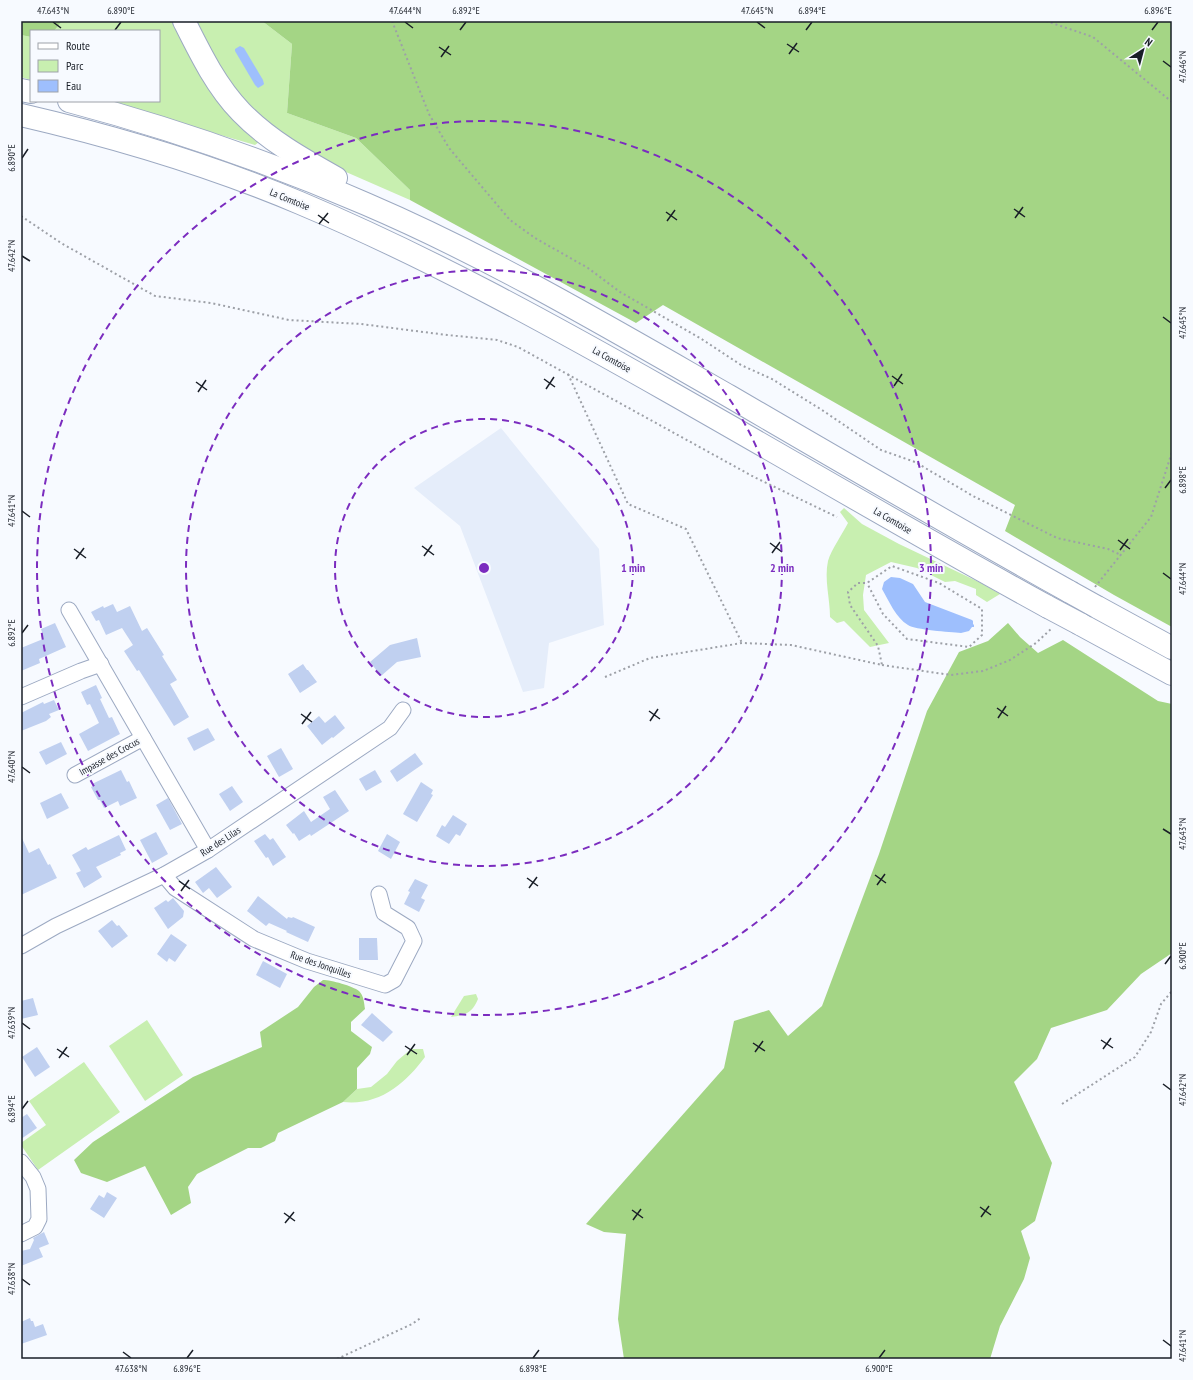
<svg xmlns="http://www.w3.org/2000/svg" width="1193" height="1380" viewBox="0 0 1193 1380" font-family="'PT Sans Narrow',sans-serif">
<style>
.built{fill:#e5edfa}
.green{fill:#c8efb0}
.forest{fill:#a4d585}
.water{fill:#9ebffd}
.building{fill:#c0d0f0}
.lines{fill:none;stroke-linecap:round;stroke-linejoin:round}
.street-casing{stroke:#9ca9c2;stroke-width:17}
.highway-casing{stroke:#9ca9c2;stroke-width:24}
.path{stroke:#9da0a7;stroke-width:2;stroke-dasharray:2 3;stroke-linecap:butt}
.street{stroke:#fff;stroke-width:15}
.highway{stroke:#fff;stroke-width:22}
.highway-bridge-casing{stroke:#9ca9c2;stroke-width:24;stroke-linecap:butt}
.highway-bridge{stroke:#fff;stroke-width:22}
.ticks{fill:none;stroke:#191e27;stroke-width:1.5}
.ring{fill:none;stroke:#7b2cbf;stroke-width:2;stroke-dasharray:7 5}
.labels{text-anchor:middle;stroke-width:4;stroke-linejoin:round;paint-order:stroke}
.street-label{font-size:10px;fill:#191e27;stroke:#f7faff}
.centre{fill:#7b2cbf;stroke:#f7faff;stroke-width:2}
.ring-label{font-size:12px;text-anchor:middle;font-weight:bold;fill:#7b2cbf;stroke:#f7faff;stroke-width:4;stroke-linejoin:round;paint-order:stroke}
.neatline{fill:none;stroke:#191e27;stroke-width:1.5}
.ticks-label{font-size:10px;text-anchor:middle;fill:#191e27}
</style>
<rect width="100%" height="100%" fill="#f7faff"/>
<polygon class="built" points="501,428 599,549 604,625 549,643 544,688 523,692 460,526 414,488"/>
<g class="green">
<polygon points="62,21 262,21 292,44 287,113 356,138 410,190 410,200 346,172 274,131 255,145 103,101 159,101 159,31 54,31"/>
<polygon points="21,35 31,37 31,80 21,77"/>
<path d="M 844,508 L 862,524 L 899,544 L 981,583 L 1000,594 L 987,602 L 976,595 L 976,589 L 955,581 L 945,582 L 917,568 L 891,562 L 866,575 L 863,595 L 864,610 L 889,643 L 870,647 L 844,621 L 837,623 L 830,617 C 830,599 824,579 828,561 C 831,550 843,533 848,523 L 840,512 Z"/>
<path d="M 476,994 L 478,999 C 472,1013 466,1015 451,1017 L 464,996 Z"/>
<polygon points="147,1020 183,1075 145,1101 109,1046"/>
<path d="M 411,1049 L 423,1049 L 425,1057 C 405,1084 379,1106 343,1102 L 357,1089 L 371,1087 L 387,1074 L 397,1061 Z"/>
<polygon points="84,1062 120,1112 38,1170 21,1145 21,1143 46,1125 29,1101"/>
</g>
<g class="forest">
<polygon points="21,21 62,21 54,31 31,31 31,37 21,35"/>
<polygon points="262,21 1172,21 1172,627 1114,595 1005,531 1015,505 663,305 636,323 410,200 410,190 356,138 287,113 292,44"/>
<polygon points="1008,623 1020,637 1038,653 1063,640 1158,701 1172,704 1172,953 1141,974 1107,1010 1051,1028 1037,1059 1014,1082 1052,1163 1035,1221 1021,1231 1030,1258 1024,1279 1000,1326 990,1359 624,1359 618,1319 626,1234 604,1232 586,1224 724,1068 734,1021 769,1010 788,1036 822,1006 879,854 927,711 959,652 988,641"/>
<path d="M 323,980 C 331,980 353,986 359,991 C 364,996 364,1003 365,1009 L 351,1022 L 351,1031 L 372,1047 L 370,1054 L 357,1068 L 357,1089 L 343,1102 L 278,1133 L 275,1141 L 261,1148 L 248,1148 L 197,1174 L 188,1187 L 191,1203 L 171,1215 L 145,1166 L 107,1182 L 81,1173 L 74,1160 L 93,1142 L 193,1077 L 262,1047 L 260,1032 L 298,1007 L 314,987 Z"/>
</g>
<g class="water">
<polygon points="240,46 244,48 263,80 264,84 263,85 258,88 255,85 235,51 235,49"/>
<path d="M 891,577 L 900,578 L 913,584 L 925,602 L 972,620 L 973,621 L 973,624 L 974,625 L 974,627 L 972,627 L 969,631 L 961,633 C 950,632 915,630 908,625 C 896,618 889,601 882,589 L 884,582 Z"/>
</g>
<g class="building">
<polygon points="113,604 117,612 130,606 142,631 147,628 164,655 162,656 177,680 170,684 189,717 174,726 139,670 137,671 124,651 133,645 122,628 106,635 99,620 96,621 91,612 103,606 104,608"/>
<polygon points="55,623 66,647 39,659 40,663 21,671 21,648 43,639 41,636 43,635 41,629"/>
<polygon points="417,638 421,657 397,662 381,676 370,662 390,645"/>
<polygon points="303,664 307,670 308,670 317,682 300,693 288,674"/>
<polygon points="96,685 102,698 100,699 109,718 112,717 120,734 88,751 79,734 99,723 90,704 87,705 81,692"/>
<polygon points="54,700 59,710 49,714 51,717 46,721 21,731 21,713 43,702 44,704"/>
<polygon points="335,715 345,728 333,738 332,737 322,745 307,726 319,716 325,723"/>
<polygon points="208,728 215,740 194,751 187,738"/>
<polygon points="61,742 67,754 46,765 39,752"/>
<polygon points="281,748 293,769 279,777 267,756"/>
<polygon points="415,753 423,764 397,782 390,771"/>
<polygon points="121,770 127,782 129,781 137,798 120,806 118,801 104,808 100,800 98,800 91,787 93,786 92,784"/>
<polygon points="375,770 382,782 366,791 359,779"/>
<polygon points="421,782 433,790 431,794 433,795 417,822 403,814"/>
<polygon points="232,786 243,802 230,811 219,794"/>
<polygon points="335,790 349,811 311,836 310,834 299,841 294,833 293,834 286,825 304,811 311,822 330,809 323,797"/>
<polygon points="61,793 69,808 47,819 40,803"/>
<polygon points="168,798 182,824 170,830 156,805"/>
<polygon points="453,815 467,824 460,836 456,834 449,844 436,836 442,825 445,827"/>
<polygon points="156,832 168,854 152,863 140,840"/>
<polygon points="265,834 270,840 273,838 286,857 273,866 268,857 266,858 254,841"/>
<polygon points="387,834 400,842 391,859 378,851"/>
<polygon points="119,835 126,850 120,853 121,855 96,867 102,877 84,888 76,873 81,871 72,855 86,847 88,850"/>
<polygon points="21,836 29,853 39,848 48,865 50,864 57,878 21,895"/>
<polygon points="216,867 232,887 217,898 209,888 203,893 195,882"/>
<polygon points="415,879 428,885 421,898 425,900 419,912 404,904 410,892 408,891"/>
<polygon points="258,896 287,919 288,917 292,918 293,917 315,927 308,942 286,932 287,931 269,923 266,926 247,911"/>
<polygon points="173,898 184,911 183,917 168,929 154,908 166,900 168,902"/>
<polygon points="112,920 117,926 119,925 128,936 112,948 98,931"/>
<polygon points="171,934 187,945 175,962 169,958 167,962 157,954"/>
<polygon points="359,938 377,938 378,960 359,960"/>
<polygon points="263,961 287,974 280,988 256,975"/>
<polygon points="33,998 38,1015 21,1019 21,1001"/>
<polygon points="372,1013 393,1032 383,1042 361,1025"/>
<polygon points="37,1047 50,1067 35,1077 22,1057"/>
<polygon points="27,1114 37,1128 21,1139 21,1118"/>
<polygon points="107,1192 117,1198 104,1218 90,1209 99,1195 104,1198"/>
<polygon points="44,1232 49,1244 39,1248 43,1257 21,1266 21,1251 30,1249 34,1240 33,1238"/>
<polygon points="30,1318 31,1321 33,1321 35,1327 43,1324 47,1335 21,1344 21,1322"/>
</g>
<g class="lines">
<defs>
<g id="street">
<polyline points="69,610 208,850"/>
<polyline points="21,697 81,671 101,664"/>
<polyline points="75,775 143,738"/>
<polyline points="164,875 175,888 254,939 307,961 385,985 394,980 414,941 408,928 384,913 379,894"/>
<polyline points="21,946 56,926 164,875 208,850 390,728 403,710"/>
<polyline points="21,1162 33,1177 38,1189 39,1219 35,1227 21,1234"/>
</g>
<g id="highway">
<path d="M 184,21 C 200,53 216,86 241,112 C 268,140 302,159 336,178"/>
<polyline points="21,90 31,92"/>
<path d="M 69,101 C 171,128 269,162 366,204 C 492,258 610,328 729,396 C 842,462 956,528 1070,592"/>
<path d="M 21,115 C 116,137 210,165 300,203 C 428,257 548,323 668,391 C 795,463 920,537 1048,607"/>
<polyline points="1097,607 1172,648"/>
<polyline points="1080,624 1172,674"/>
</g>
</defs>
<use href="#street" class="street-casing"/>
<use href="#highway" class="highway-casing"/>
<g class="path">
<polyline points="392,21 429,114 449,148 510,220 535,238 588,268 620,292 700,338 741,365 772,379 822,410 881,450 915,462 973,496 1057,538 1108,549 1121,555"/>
<polyline points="1046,21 1093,37 1172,102"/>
<polyline points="21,216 61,243 155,296 211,303 289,320 361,324 447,335 497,340 518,347 754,477 837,517"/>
<polyline points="568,374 628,504 686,529 742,643"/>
<polyline points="1095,587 1151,517 1172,452"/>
<polyline points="882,665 951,675 983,671 1010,660 1036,643 1051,629"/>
<polyline points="605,677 650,658 742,643 791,645 882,665 878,646 850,605 848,592 858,583 867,583 892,566 939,583 982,609 982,635 969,647 907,639 883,614 867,583"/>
<polyline points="1062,1104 1135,1057 1151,1032 1161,1004 1172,991"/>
<polyline points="337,1359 412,1324 422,1317"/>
</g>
<use href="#street" class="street"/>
<use href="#highway" class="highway"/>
<defs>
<g id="highway-bridge">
<polyline points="1070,592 1097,607"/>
<polyline points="1048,607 1080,624"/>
</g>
</defs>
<use href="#highway-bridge" class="highway-bridge-casing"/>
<use href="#highway-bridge" class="highway-bridge"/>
</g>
<path class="ticks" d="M 53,22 L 61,28M 405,22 L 413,28M 757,22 L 765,28M 115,30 L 121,22M 460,30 L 466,22M 806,30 L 812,22M 1152,30 L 1158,22M 787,44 L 799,52M 439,47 L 451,55M 789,54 L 797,43M 441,57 L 449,46M 1163,61 L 1171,67M 22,158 L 28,149M 1014,209 L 1025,217M 666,212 L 677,220M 318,215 L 329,223M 1015,218 L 1023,207M 667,221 L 675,210M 319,224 L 328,213M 22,256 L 30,261M 1163,317 L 1171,323M 892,376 L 903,384M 544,379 L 555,387M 196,382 L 207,390M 894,386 L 902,374M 546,389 L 554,377M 198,392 L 206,380M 1165,488 L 1171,480M 22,511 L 30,517M 1118,540 L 1130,549M 770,543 L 782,552M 422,546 L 434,555M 74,549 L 86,558M 1120,550 L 1128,539M 772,553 L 780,542M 424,556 L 432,545M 76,559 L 84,548M 1163,573 L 1171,579M 22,633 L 28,625M 997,708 L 1008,716M 649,711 L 660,719M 301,714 L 312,722M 998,718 L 1006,706M 650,721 L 658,709M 302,724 L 311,712M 22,767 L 30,773M 1163,829 L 1171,834M 875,875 L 886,883M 527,878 L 538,886M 179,881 L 190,889M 877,885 L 885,874M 529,888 L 537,877M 181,891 L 189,880M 1165,964 L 1171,956M 22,1023 L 30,1029M 1101,1040 L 1113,1048M 753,1043 L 765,1051M 405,1046 L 417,1054M 57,1049 L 69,1057M 1103,1049 L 1111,1038M 755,1052 L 763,1041M 407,1055 L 415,1044M 59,1058 L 67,1047M 1163,1084 L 1171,1090M 22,1109 L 28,1101M 980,1207 L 991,1215M 632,1210 L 643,1218M 284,1213 L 295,1221M 981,1217 L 989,1206M 633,1220 L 641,1209M 285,1223 L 294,1212M 22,1279 L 30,1285M 1163,1340 L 1171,1346M 123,1352 L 131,1358M 187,1358 L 193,1350M 533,1358 L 539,1350M 879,1358 L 885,1350"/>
<g class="ring">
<circle cx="484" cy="568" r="149"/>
<circle cx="484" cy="568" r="298"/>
<circle cx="484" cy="568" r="447"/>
</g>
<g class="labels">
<g class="street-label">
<text transform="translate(290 199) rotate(22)" y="4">La Comtoise</text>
<text transform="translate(612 359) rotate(29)" y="4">La Comtoise</text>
<text transform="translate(893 520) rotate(30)" y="4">La Comtoise</text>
<text transform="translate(109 756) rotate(-29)" y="4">Impasse des Crocus</text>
<text transform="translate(220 841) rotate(-33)" y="4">Rue des Lilas</text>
<text transform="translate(321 964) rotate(19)" y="4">Rue des Jonquilles</text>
</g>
</g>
<circle cx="484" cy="568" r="6" class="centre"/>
<g class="ring-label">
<text x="633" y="572">1 min</text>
<text x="782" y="572">2 min</text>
<text x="931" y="572">3 min</text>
</g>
<rect width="1193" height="1380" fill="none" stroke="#f7faff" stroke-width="44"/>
<rect x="30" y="30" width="130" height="72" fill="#f7faff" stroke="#9ea2a9"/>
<rect x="38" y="43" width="20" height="6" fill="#ffffff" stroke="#9ea2a9"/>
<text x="66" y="50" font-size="12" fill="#191e27">Route</text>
<rect x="38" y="60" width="20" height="12" fill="#c8efb0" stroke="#9ea2a9"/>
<text x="66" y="70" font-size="12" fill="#191e27">Parc</text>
<rect x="38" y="80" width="20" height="12" fill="#9ebffd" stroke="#9ea2a9"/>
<text x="66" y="90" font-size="12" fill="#191e27">Eau</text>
<g transform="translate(1143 50) rotate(36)" stroke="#f7faff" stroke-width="3" paint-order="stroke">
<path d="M0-3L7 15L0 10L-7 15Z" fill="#191e27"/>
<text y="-6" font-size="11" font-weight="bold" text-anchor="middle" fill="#191e27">N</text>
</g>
<rect x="22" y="22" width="1149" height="1336" class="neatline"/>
<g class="ticks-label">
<text x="53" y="14">47.643°N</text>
<text x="121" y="14">6.890°E</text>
<text x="405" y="14">47.644°N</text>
<text x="466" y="14">6.892°E</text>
<text x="757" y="14">47.645°N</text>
<text x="812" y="14">6.894°E</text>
<text x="1158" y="14">6.896°E</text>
<text transform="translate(1182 67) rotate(-90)" y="4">47.646°N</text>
<text transform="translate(11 158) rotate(-90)" y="4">6.890°E</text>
<text transform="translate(11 256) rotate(-90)" y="4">47.642°N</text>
<text transform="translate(1182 323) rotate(-90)" y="4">47.645°N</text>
<text transform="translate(1182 480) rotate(-90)" y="4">6.898°E</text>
<text transform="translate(11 511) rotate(-90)" y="4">47.641°N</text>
<text transform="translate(1182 579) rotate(-90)" y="4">47.644°N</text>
<text transform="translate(11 633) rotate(-90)" y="4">6.892°E</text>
<text transform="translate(11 767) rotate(-90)" y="4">47.640°N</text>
<text transform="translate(1182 834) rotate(-90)" y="4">47.643°N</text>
<text transform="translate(1182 956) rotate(-90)" y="4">6.900°E</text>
<text transform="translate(11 1023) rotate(-90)" y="4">47.639°N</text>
<text transform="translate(1182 1090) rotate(-90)" y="4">47.642°N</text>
<text transform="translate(11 1109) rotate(-90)" y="4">6.894°E</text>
<text transform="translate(11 1279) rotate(-90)" y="4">47.638°N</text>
<text transform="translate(1182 1346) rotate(-90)" y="4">47.641°N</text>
<text x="131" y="1372">47.638°N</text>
<text x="187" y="1372">6.896°E</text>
<text x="533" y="1372">6.898°E</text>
<text x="879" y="1372">6.900°E</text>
</g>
</svg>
